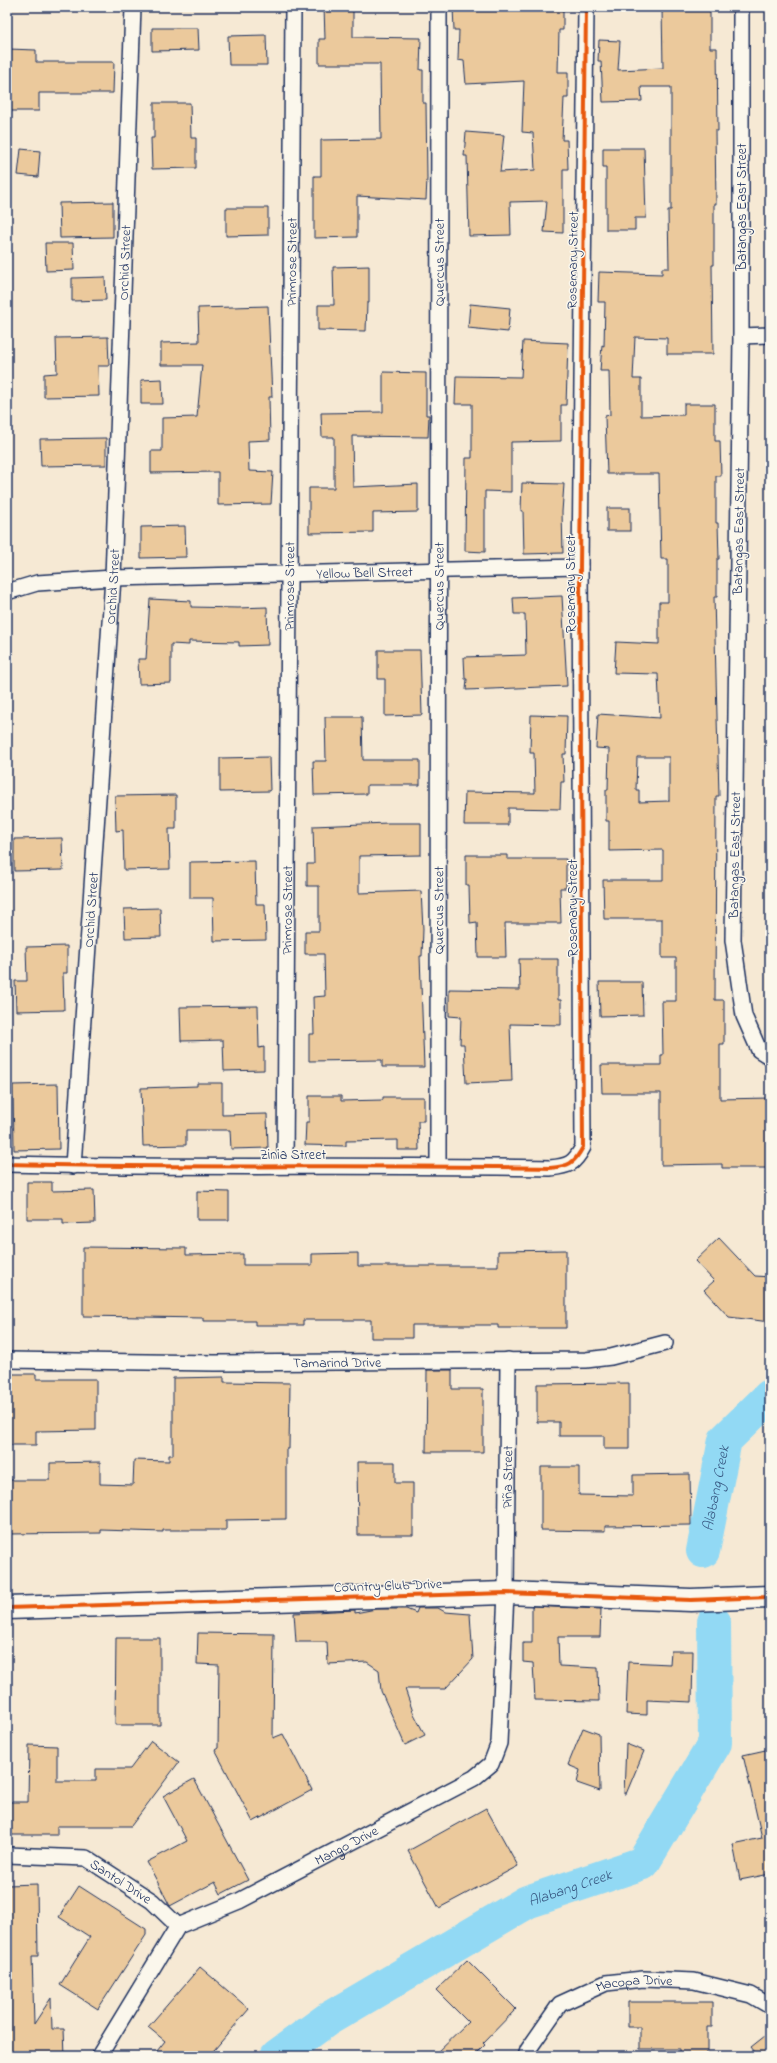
<svg xmlns="http://www.w3.org/2000/svg" width="777" height="2063" viewBox="0 0 777 2063" font-family="'Indie Flower',sans-serif">
<style>
.lines{fill:none;stroke-linecap:round;stroke-linejoin:round}
.river{stroke:#92d9f4;stroke-width:34}
.building{fill:#ebc99c;stroke:#1b2f5e;fill-rule:evenodd}
.street-casing{stroke:#1b2f5e;stroke-width:18}
.secondary-casing{stroke:#1b2f5e;stroke-width:25}
.street{stroke:#fbf7ec;stroke-width:15}
.secondary{stroke:#fbf7ec;stroke-width:22}
.cycleway-casing{stroke:#fbf7ec;stroke-width:6}
.cycleway{stroke:#e8590c;stroke-width:4}
.labels{text-anchor:middle;stroke-width:3;stroke-linejoin:round;paint-order:stroke}
.street-label{font-size:14px;fill:#1b2f5e;stroke:#fbf7ec}
.water-label{font-size:15px;font-style:italic;fill:#395a84;stroke:#fbf7ec}
</style>
<rect width="100%" height="100%" fill="#f6e9d4"/>
<filter id="ink" filterUnits="userSpaceOnUse"><feTurbulence type="fractalNoise" baseFrequency=".025" numOctaves="2"/><feDisplacementMap in="SourceGraphic" scale="8" xChannelSelector="R" yChannelSelector="G"/><feConvolveMatrix kernelMatrix="1 2 1 2 8 2 1 2 1" color-interpolation-filters="sRGB"/></filter>
<g filter="url(#ink)">
<g class="lines">
<g class="river">
<path id="s1" d="M 703,1551 L 725,1440 L 770,1396"/>
<path id="s2" d="M 277,2056 L 328,2019 L 527,1902 L 643,1863 L 715,1743 L 714,1622"/>
</g>
</g>
<g class="building">
<polygon points="324,7 353,7 353,37 421,38 420,70 423,70 423,103 426,103 427,179 426,200 357,196 357,237 314,238 314,176 321,176 321,140 381,139 380,64 319,64 319,39 325,39"/>
<polygon points="453,7 563,7 563,30 559,30 558,72 568,72 568,98 564,98 562,140 567,140 568,169 563,169 563,233 544,232 547,201 510,202 511,235 469,236 467,156 464,156 466,132 504,135 500,172 535,170 533,133 522,132 524,81 466,84 464,61 458,60 459,30 454,30"/>
<path d="M 662,8 L 710,8 L 710,48 L 717,48 L 718,131 L 715,131 L 716,204 L 714,204 L 714,265 L 712,265 L 713,354 L 667,354 L 667,338 L 635,337 L 633,379 L 641,379 L 641,416 L 684,415 L 684,404 L 715,404 L 715,441 L 720,441 L 721,476 L 716,476 L 716,523 L 718,523 L 719,559 L 717,559 L 717,597 L 714,597 L 719,796 L 716,796 L 715,1000 L 724,1000 L 724,1044 L 720,1044 L 720,1099 L 770,1098 L 770,1168 L 722,1168 L 722,1164 L 661,1165 L 661,1093 L 602,1093 L 601,1065 L 661,1065 L 661,1055 L 663,1055 L 662,1001 L 676,1001 L 676,958 L 662,958 L 662,919 L 604,919 L 603,880 L 663,880 L 663,850 L 609,851 L 609,821 L 606,821 L 606,790 L 608,790 L 609,749 L 596,748 L 598,714 L 660,718 L 658,674 L 614,673 L 616,642 L 659,644 L 659,602 L 668,602 L 668,559 L 661,559 L 659,474 L 607,474 L 605,416 L 610,415 L 609,371 L 600,371 L 602,345 L 604,346 L 605,302 L 598,302 L 599,272 L 662,274 L 662,268 L 669,268 L 668,210 L 671,210 L 671,87 L 641,87 L 642,101 L 603,102 L 601,61 L 598,61 L 599,40 L 620,41 L 618,70 L 663,68 ZM 637,757 L 669,757 L 669,801 L 639,802 L 639,790 L 636,790 Z"/>
<polygon points="152,28 198,28 199,50 152,51"/>
<polygon points="266,35 267,65 229,65 228,36"/>
<polygon points="8,49 36,50 36,62 114,62 113,93 39,93 39,111 7,111"/>
<polygon points="154,103 190,103 191,138 196,138 196,168 152,169 151,138 154,138"/>
<polygon points="603,148 644,148 646,218 635,218 635,230 606,230 606,167 603,167"/>
<polygon points="21,149 40,151 38,177 18,175"/>
<polygon points="113,202 113,237 60,238 59,203"/>
<polygon points="226,208 268,208 268,235 226,236"/>
<polygon points="45,243 73,243 74,270 46,271"/>
<polygon points="369,266 369,303 367,303 366,331 318,330 318,305 334,305 333,267"/>
<polygon points="105,277 106,300 72,301 72,278"/>
<polygon points="470,304 510,308 508,332 468,328"/>
<polygon points="268,306 272,397 269,397 270,440 248,441 249,471 273,472 271,504 218,505 218,472 151,473 151,451 162,451 162,418 197,417 202,365 161,365 161,343 199,342 198,308"/>
<polygon points="108,337 109,366 98,366 99,396 44,397 44,374 57,373 56,338"/>
<polygon points="523,341 568,343 566,405 561,405 561,441 511,442 511,492 485,491 485,552 465,551 466,458 472,458 472,404 455,404 456,376 521,377"/>
<polygon points="383,372 426,373 426,415 429,415 428,437 352,436 353,487 418,484 418,512 373,513 373,532 309,533 309,488 334,488 334,437 322,437 321,413 383,412"/>
<polygon points="162,379 163,404 141,404 141,380"/>
<polygon points="106,438 106,465 41,466 40,439"/>
<polygon points="522,483 564,484 562,512 563,553 524,554 523,511 521,511"/>
<rect x="607" y="508" width="23" height="23"/>
<polygon points="185,526 186,557 141,558 141,527"/>
<polygon points="562,596 567,686 466,690 467,679 465,679 464,657 526,655 525,614 514,614 513,598"/>
<polygon points="150,599 191,601 191,607 238,608 267,607 268,645 239,646 239,642 189,641 189,645 171,644 171,683 139,684 138,659 146,659"/>
<polygon points="378,650 420,650 422,715 385,716 385,679 378,679"/>
<polygon points="531,715 567,716 566,754 563,754 564,782 561,782 560,809 508,808 508,825 464,825 465,792 535,793 534,753 530,753"/>
<polygon points="325,717 362,717 363,760 420,760 420,785 367,785 367,794 314,795 313,761 326,761"/>
<polygon points="269,757 270,791 220,792 220,758"/>
<polygon points="176,795 176,829 169,829 170,869 124,870 123,830 116,831 115,796"/>
<polygon points="388,823 421,823 421,855 359,856 359,893 421,891 423,929 422,956 420,956 424,1067 382,1067 382,1060 309,1061 309,1034 314,1034 313,997 325,996 324,954 305,954 305,931 319,931 319,886 307,886 307,864 314,864 313,826"/>
<polygon points="62,838 63,870 14,871 14,839"/>
<polygon points="466,855 507,855 507,859 566,859 566,888 560,888 561,923 505,923 506,957 478,957 477,922 470,923 469,885 466,885"/>
<polygon points="255,861 256,904 265,904 266,940 214,941 213,898 190,898 190,862"/>
<polygon points="160,908 161,937 125,938 124,909"/>
<polygon points="67,946 67,973 63,973 64,1010 16,1011 15,981 27,981 26,947"/>
<polygon points="519,959 558,959 558,1000 561,1000 561,1025 510,1024 512,1081 466,1083 464,1044 460,1044 461,1017 449,1016 449,989 520,990"/>
<polygon points="599,982 642,982 643,1015 600,1016"/>
<polygon points="258,1006 259,1048 264,1047 264,1070 224,1071 223,1040 181,1041 180,1007"/>
<polygon points="197,1083 222,1083 222,1115 267,1114 268,1148 231,1149 230,1130 186,1130 186,1145 143,1146 141,1088 197,1086"/>
<polygon points="58,1084 59,1149 14,1150 13,1085"/>
<polygon points="309,1096 341,1096 341,1101 383,1100 383,1097 424,1097 424,1121 418,1121 419,1150 398,1150 398,1140 346,1141 346,1146 305,1145 306,1122 309,1122"/>
<polygon points="27,1182 52,1182 52,1191 94,1190 95,1223 63,1224 63,1219 27,1219"/>
<polygon points="197,1191 229,1192 229,1220 197,1220"/>
<polygon points="719,1238 755,1276 770,1277 770,1322 729,1317 704,1290 714,1281 695,1261"/>
<polygon points="83,1247 186,1248 186,1255 243,1254 243,1265 312,1265 312,1254 358,1253 358,1266 498,1266 498,1251 566,1250 566,1328 498,1328 498,1325 412,1325 412,1338 371,1338 371,1320 303,1320 303,1325 255,1325 255,1321 203,1321 203,1318 83,1316"/>
<polygon points="427,1370 452,1370 452,1389 483,1389 483,1452 426,1452"/>
<polygon points="7,1374 36,1374 36,1379 96,1379 96,1430 36,1431 36,1445 7,1445"/>
<polygon points="224,1377 224,1382 290,1383 289,1449 286,1449 286,1519 226,1520 226,1530 163,1530 163,1532 101,1530 101,1533 7,1534 7,1480 50,1480 50,1463 100,1462 100,1484 133,1485 134,1460 169,1461 169,1455 173,1455 173,1378"/>
<polygon points="629,1383 629,1449 604,1449 604,1436 559,1436 559,1422 537,1422 537,1384"/>
<polygon points="357,1462 395,1462 395,1483 413,1483 413,1535 358,1535"/>
<polygon points="541,1467 579,1467 579,1495 633,1496 633,1475 690,1474 691,1525 605,1526 605,1531 541,1530"/>
<polygon points="532,1606 601,1609 600,1637 558,1637 559,1666 598,1668 599,1701 535,1700 533,1663 523,1662 523,1643 532,1643"/>
<polygon points="418,1608 438,1608 445,1612 470,1614 473,1659 445,1689 405,1689 413,1712 425,1735 405,1745 381,1691 379,1670 367,1662 328,1664 327,1642 296,1642 294,1613 355,1610 355,1613 376,1609 406,1609 416,1613"/>
<polygon points="198,1633 274,1634 273,1738 283,1734 312,1790 253,1822 215,1750 218,1748 219,1665 197,1664"/>
<polygon points="116,1638 160,1638 160,1725 115,1725"/>
<polygon points="671,1651 693,1651 692,1702 647,1700 647,1715 626,1714 628,1662 670,1664"/>
<polygon points="583,1728 599,1734 600,1791 577,1783 580,1770 568,1765"/>
<polygon points="151,1741 179,1762 131,1826 57,1826 57,1835 7,1835 7,1802 28,1802 29,1745 57,1746 57,1781 96,1781 96,1769 130,1769"/>
<polygon points="626,1744 644,1751 626,1794 624,1794"/>
<polygon points="770,1749 770,1874 740,1880 733,1844 762,1838 743,1755"/>
<polygon points="194,1779 248,1880 221,1894 215,1882 170,1906 147,1862 187,1841 163,1796"/>
<polygon points="486,1808 518,1866 439,1908 408,1851"/>
<polygon points="37,1884 38,1956 32,1956 34,2024 51,1998 52,2029 64,2029 65,2056 7,2056 7,1885"/>
<polygon points="79,1886 146,1929 146,1935 98,2009 60,1985 90,1937 59,1917"/>
<polygon points="467,1960 516,2009 483,2043 485,2045 474,2056 433,2056 468,2022 436,1990"/>
<polygon points="200,1967 249,2009 209,2056 153,2056 165,2041 148,2027"/>
<polygon points="628,2002 712,2002 712,2027 707,2027 707,2056 679,2056 679,2049 640,2049 640,2027 628,2027"/>
<polygon points="770,2032 770,2056 758,2056 751,2047"/>
</g>
<g class="lines">
<defs>
<g id="street">
<polyline points="741,7 741,336 733,940 744,1016 759,1050 770,1057"/>
<polyline points="741,336 770,335"/>
<path id="s3" d="M 7,592 L 37,583 L 113,578 L 580,567"/>
<path d="M 7,1164 C 188,1169 369,1164 550,1168 C 569,1166 574,1164 583,1147 L 580,567 L 586,7"/>
<path id="s4" d="M 285,1165 L 293,7"/>
<path id="s5" d="M 438,1165 L 439,7"/>
<path id="s6" d="M 73,1166 L 113,578 L 133,7"/>
<path id="s7" d="M 7,1360 L 215,1363 L 586,1360 L 611,1357 L 665,1343"/>
<path id="s8" d="M 7,1855 L 86,1858 L 152,1901 L 178,1926"/>
<path id="s9" d="M 99,2056 L 178,1926 L 239,1901 L 474,1778 L 491,1764 L 499,1743 L 506,1593 L 508,1360"/>
<path id="s10" d="M 526,2056 L 528,2050 L 560,2004 L 606,1983 L 643,1979 L 694,1981 L 751,1995 L 770,2006"/>
</g>
<polyline id="secondary" points="7,1608 506,1593 691,1600 770,1597"/>
</defs>
<use href="#street" class="street-casing"/>
<use href="#secondary" class="secondary-casing"/>
<use href="#street" class="street"/>
<use href="#secondary" class="secondary"/>
<defs>
<g id="cycleway">
<path d="M 7,1164 C 188,1169 369,1164 550,1168 C 569,1166 574,1164 583,1147 L 580,567 L 586,7"/>
<polyline points="7,1608 506,1593 691,1600 770,1597"/>
</g>
</defs>
<use href="#cycleway" class="cycleway-casing"/>
<use href="#cycleway" class="cycleway"/>
</g>
</g>
<g class="labels">
<g class="street-label">
<text transform="translate(741 207) rotate(-90)" y="5">Batangas East Street</text>
<text transform="translate(572 260) rotate(-89)" y="5">Rosemary Street</text>
<text dy="5" stroke="none"><textPath href="#s4" startOffset="903">Primrose Street</textPath></text>
<text dy="5" stroke="none"><textPath href="#s5" startOffset="903">Quercus Street</textPath></text>
<text dy="5" stroke="none"><textPath href="#s6" startOffset="905">Orchid Street</textPath></text>
<text transform="translate(738 531) rotate(-89)" y="5">Batangas East Street</text>
<text dy="5" stroke="none"><textPath href="#s3" startOffset="359">Yellow Bell Street</textPath></text>
<text transform="translate(570 584) rotate(-90)" y="5">Rosemary Street</text>
<text dy="5" stroke="none"><textPath href="#s4" startOffset="579">Primrose Street</textPath></text>
<text dy="5" stroke="none"><textPath href="#s5" startOffset="579">Quercus Street</textPath></text>
<text dy="5" stroke="none"><textPath href="#s6" startOffset="581">Orchid Street</textPath></text>
<text transform="translate(734 855) rotate(-89)" y="5">Batangas East Street</text>
<text transform="translate(572 908) rotate(-90)" y="5">Rosemary Street</text>
<text dy="5" stroke="none"><textPath href="#s6" startOffset="257">Orchid Street</textPath></text>
<text dy="5" stroke="none"><textPath href="#s4" startOffset="255">Primrose Street</textPath></text>
<text dy="5" stroke="none"><textPath href="#s5" startOffset="255">Quercus Street</textPath></text>
<text x="293" y="1159">Zinia Street</text>
<text dy="5" stroke="none"><textPath href="#s7" startOffset="330">Tamarind Drive</textPath></text>
<text dy="5" stroke="none"><textPath href="#s9" startOffset="794">Piña Street</textPath></text>
<text transform="translate(388 1585) rotate(-2)" y="5">Country Club Drive</text>
<text dy="5" stroke="none"><textPath href="#s9" startOffset="339">Mango Drive</textPath></text>
<text dy="5" stroke="none"><textPath href="#s8" startOffset="121">Santol Drive</textPath></text>
<text dy="5" stroke="none"><textPath href="#s10" startOffset="141">Macopa Drive</textPath></text>
</g>
<g class="water-label">
<text dy="5" stroke="none"><textPath href="#s1" startOffset="64">Alabang Creek</textPath></text>
<text dy="5" stroke="none"><textPath href="#s2" startOffset="339">Alabang Creek</textPath></text>
</g>
</g>
<rect width="777" height="2063" fill="none" stroke="#fbf7ec" stroke-width="24"/>
<rect x="12" y="12" width="753" height="2039" fill="none" stroke="#1b2f5e" stroke-width="1.5" filter="url(#ink)"/>
</svg>
